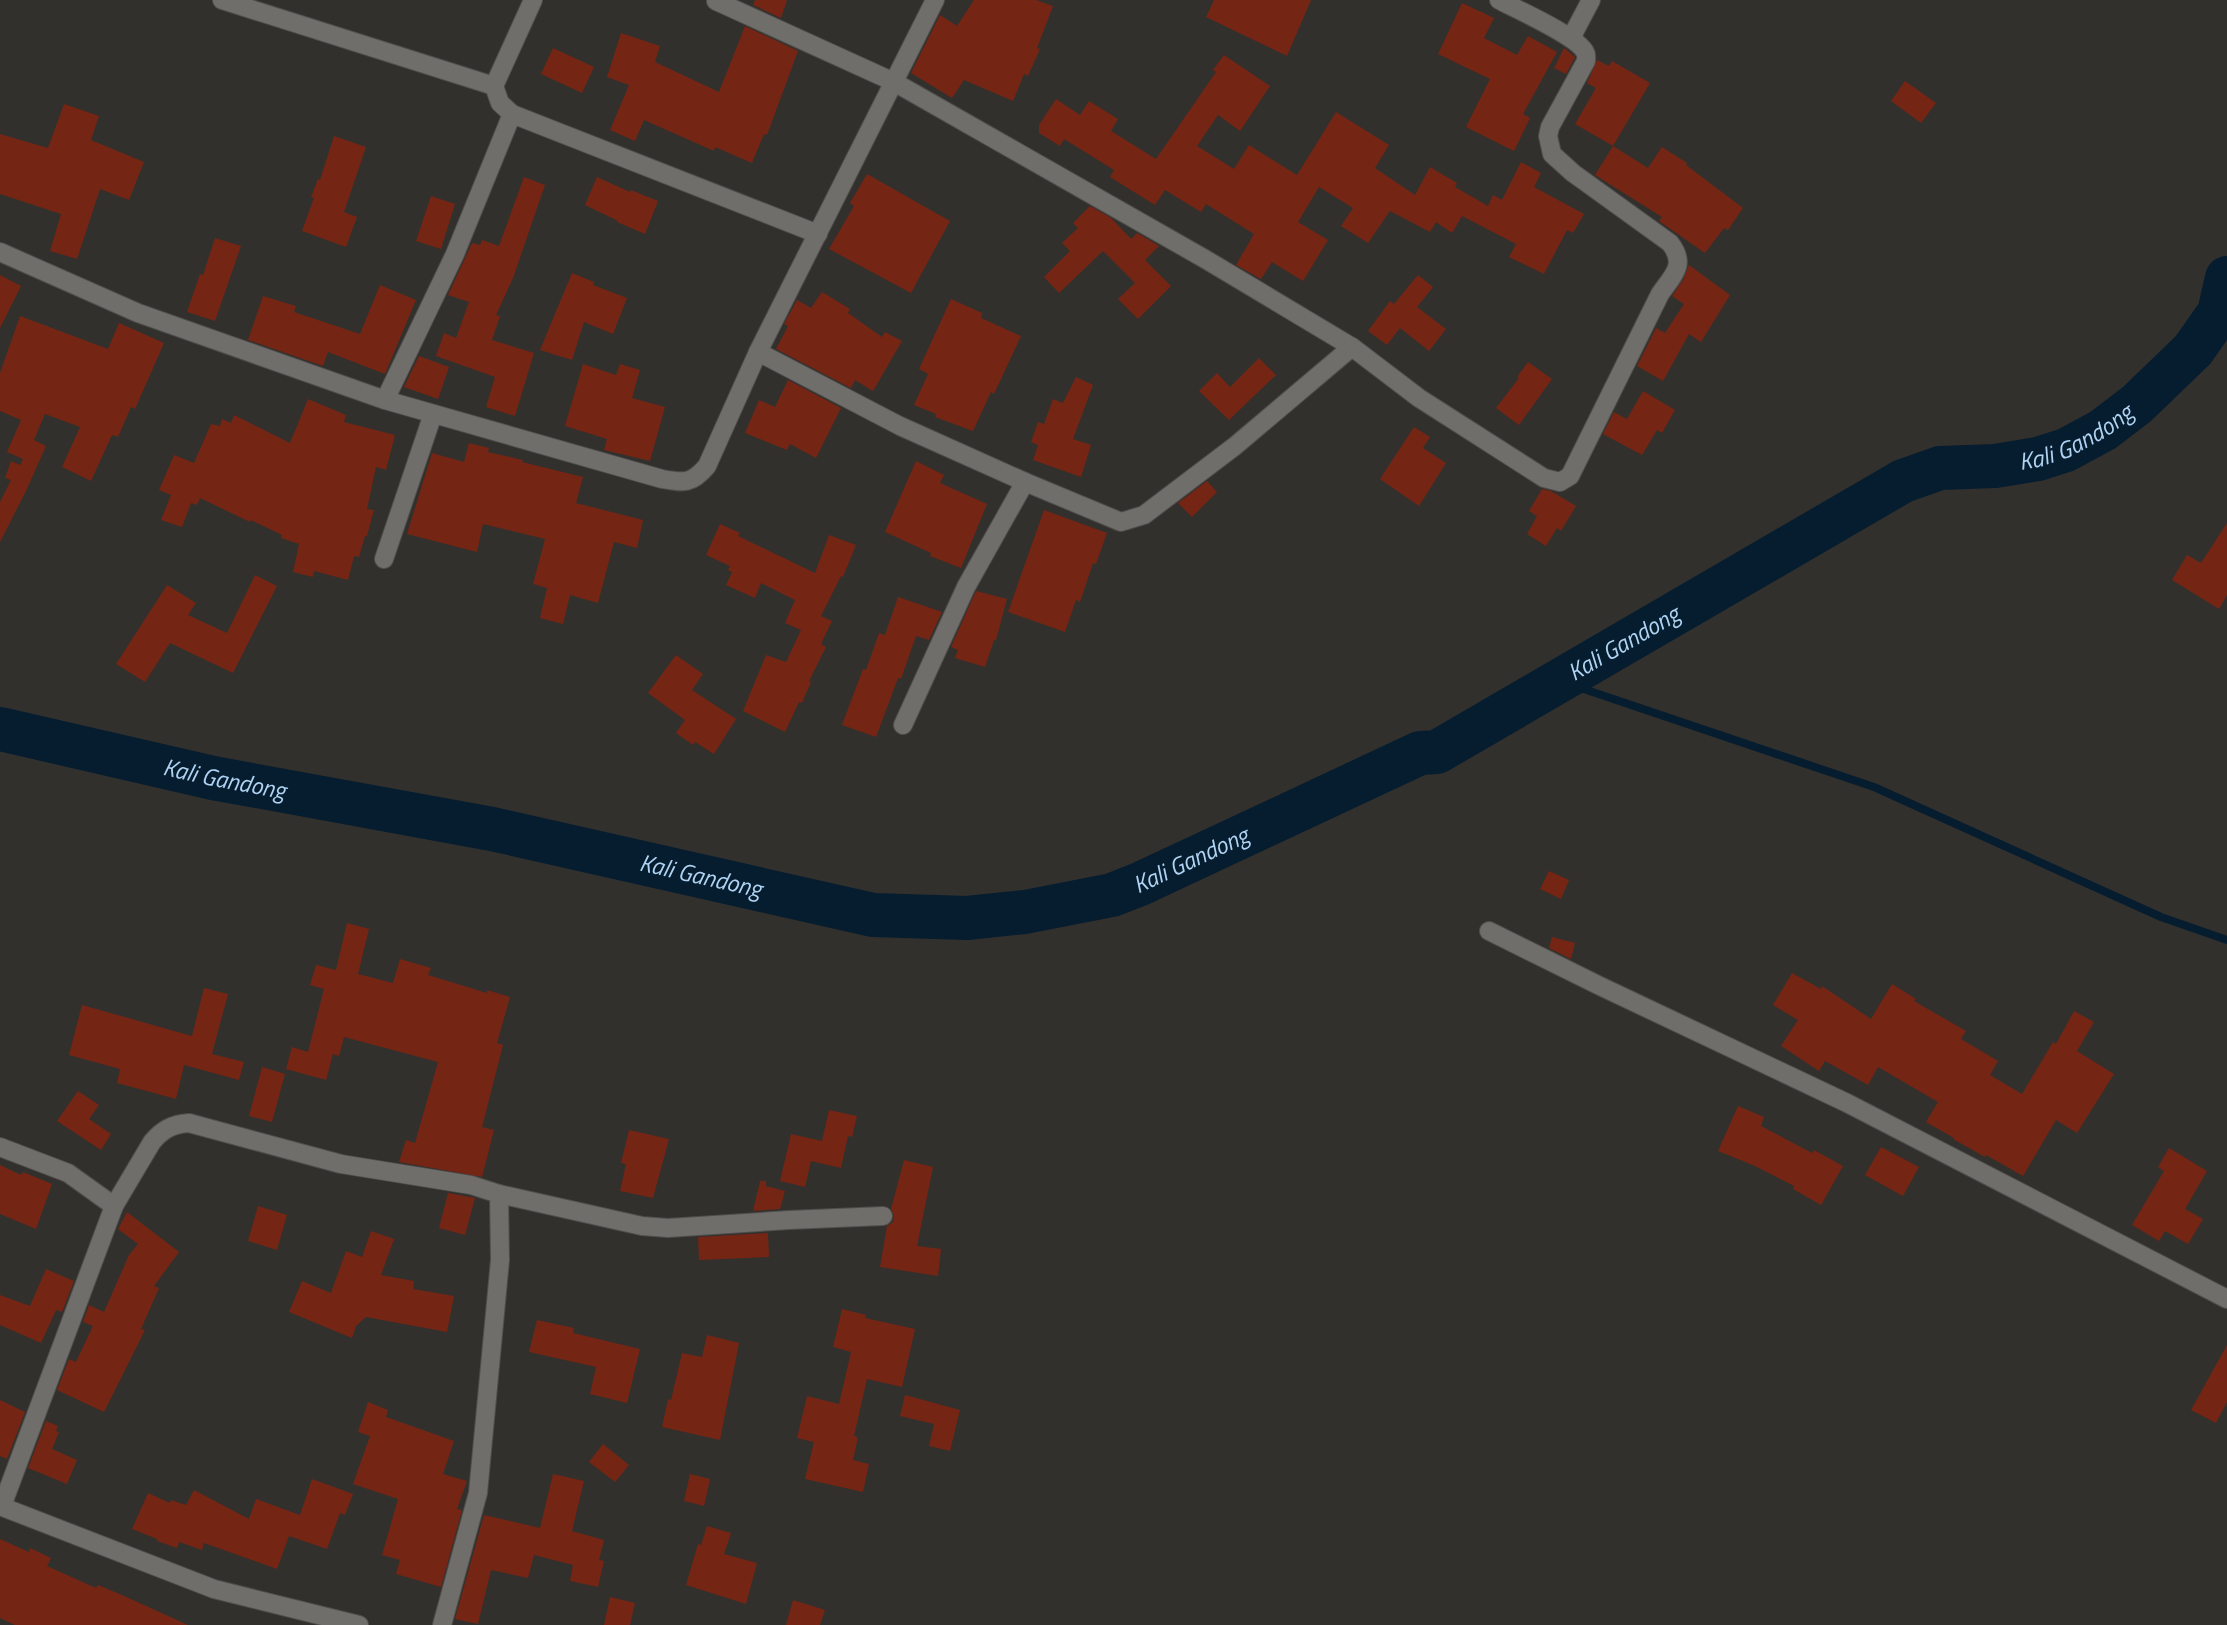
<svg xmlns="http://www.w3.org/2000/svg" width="2227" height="1625" viewBox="0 0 2227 1625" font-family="'Titillium Web',sans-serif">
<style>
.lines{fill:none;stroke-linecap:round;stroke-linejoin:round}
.stream{stroke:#061d2f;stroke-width:8}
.river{stroke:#061d2f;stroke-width:44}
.building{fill:#752514}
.minor-casing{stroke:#4f4e4c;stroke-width:20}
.minor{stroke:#706e6b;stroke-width:18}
.labels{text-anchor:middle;stroke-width:5;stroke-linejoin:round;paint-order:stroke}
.water-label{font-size:24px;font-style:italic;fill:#b0d3f3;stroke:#282624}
</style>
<rect width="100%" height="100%" fill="#32302d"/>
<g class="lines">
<polyline class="stream" points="1560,681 1874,787 2161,917 2227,940"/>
<path class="river" id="s1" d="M 0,729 L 213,778 L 492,829 L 873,915 L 967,918 L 1025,912 L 1112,895 L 1140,884 L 1420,753 L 1437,752 L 1903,481 L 1940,468 L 1995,466 L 2038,459 L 2066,450 L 2103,430 L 2137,404 L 2193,350 L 2219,313 L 2227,278"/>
</g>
<g class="building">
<polygon points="755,0 787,0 781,18 753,5"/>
<polygon points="974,0 1036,0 1053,6 1037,48 1040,49 1028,76 1024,74 1013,101 964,80 952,98 911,73 940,15 957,26"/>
<polygon points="1214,0 1311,0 1287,56 1206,17"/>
<polygon points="1462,3 1494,18 1484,38 1517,55 1528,36 1557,52 1523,114 1530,118 1514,151 1466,127 1490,79 1438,54"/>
<polygon points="745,26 798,51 767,135 764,134 752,163 715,147 714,151 644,120 635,141 610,130 629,85 607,77 621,33 660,46 655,62 719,92"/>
<polygon points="553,48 594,67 582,93 541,74"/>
<polygon points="1564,48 1575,57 1566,74 1554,68"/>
<polygon points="1224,55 1270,86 1240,131 1218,115 1197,146 1234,169 1249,145 1297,175 1336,112 1389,145 1375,168 1415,195 1430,167 1457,183 1455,187 1488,206 1493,195 1502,200 1521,162 1541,173 1534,187 1584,214 1573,233 1567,230 1544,274 1509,257 1516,244 1462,216 1452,233 1436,222 1430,232 1390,211 1368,243 1341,226 1353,208 1319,187 1298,222 1328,240 1303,281 1272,262 1261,279 1236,265 1254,234 1206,204 1201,212 1165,190 1155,205 1110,177 1114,170 1064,139 1060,146 1039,133 1039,125 1056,99 1080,115 1089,101 1118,119 1111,131 1156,159 1216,72 1213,70"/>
<polygon points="1597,60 1609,66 1612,61 1650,83 1613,146 1575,124 1596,88 1587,83"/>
<polygon points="1905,81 1936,103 1921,123 1891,101"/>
<polygon points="64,104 99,116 91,140 144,162 129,200 100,189 77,259 50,251 61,214 0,194 0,134 48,148"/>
<polygon points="334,136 366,147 344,212 357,217 346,247 302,231 314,198 311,197 318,179 320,180"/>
<polygon points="1613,146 1648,168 1662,147 1687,163 1686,165 1743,208 1728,230 1724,228 1705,253 1659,221 1662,217 1595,175"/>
<polygon points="867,174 950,221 911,293 829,249 854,206 850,203"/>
<polygon points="524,177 545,185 513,278 496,315 500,316 492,340 534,353 515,416 486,407 495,377 436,356 444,333 456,338 469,302 448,295 472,243 480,245 482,240 499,246"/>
<polygon points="597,177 630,192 631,190 658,201 645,234 617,222 618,221 585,205"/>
<polygon points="431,196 455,204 441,249 416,241"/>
<polygon points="1090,206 1111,218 1131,239 1137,233 1159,246 1145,260 1171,286 1138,319 1118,299 1135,283 1103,251 1059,293 1044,277 1070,251 1062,243 1078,228 1073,223"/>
<polygon points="215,238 241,246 215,321 187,312 200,274 203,275"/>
<polygon points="1689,265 1730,295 1701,342 1689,334 1663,381 1637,366 1656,328 1665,333 1684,304 1672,296 1683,280"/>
<polygon points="572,273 594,282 593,285 627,298 613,334 584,322 572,360 540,350"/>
<polygon points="0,275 21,286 0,328"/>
<polygon points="1418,275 1433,287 1417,307 1446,329 1429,351 1400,328 1387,345 1368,331 1390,301 1394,304"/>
<polygon points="380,285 416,300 385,374 328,352 323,366 248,340 263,296 296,306 294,312 360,334"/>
<polygon points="822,292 850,309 848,313 882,337 885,332 902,341 873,391 855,380 851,388 776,349 788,326 784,324 797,300 811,308"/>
<polygon points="951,299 982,313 981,318 1021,336 994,394 991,392 973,431 935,417 936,414 914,405 928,374 919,369"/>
<polygon points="20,316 108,349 119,323 164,343 135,409 131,407 118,437 112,435 91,481 62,467 80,427 45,414 34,440 46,446 26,491 0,542 0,502 11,480 5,478 11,461 20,465 23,459 7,452 21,420 0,411 0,373"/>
<polygon points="419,356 449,367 438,399 404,387"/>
<polygon points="1259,358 1276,375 1229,420 1199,391 1217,373 1230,387"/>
<polygon points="1528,362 1552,379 1519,425 1496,408 1519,378 1517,377"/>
<polygon points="583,364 616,375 620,364 640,370 632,398 665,407 650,461 604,450 607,439 565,426"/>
<polygon points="1076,377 1093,385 1073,439 1091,445 1081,477 1033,460 1038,445 1031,442 1038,422 1044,424 1053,399 1063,403"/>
<polygon points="788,380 841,408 816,458 790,444 787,450 745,433 759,400 775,407"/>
<polygon points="1643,391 1675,410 1662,433 1657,430 1642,455 1603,434 1614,412 1627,419"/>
<polygon points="308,399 346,415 344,422 395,435 386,470 376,467 367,509 374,510 367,536 365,536 359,557 354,556 348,580 314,571 313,577 293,572 299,544 281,538 282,535 251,520 250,522 200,498 197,505 191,503 182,527 161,520 171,495 159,490 174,455 194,463 211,424 220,426 222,419 231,423 234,415 290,443"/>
<polygon points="1414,427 1430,437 1423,448 1446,463 1419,506 1380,479"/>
<polygon points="469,443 489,448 488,452 523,460 522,462 583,477 576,503 643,520 637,548 614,542 598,603 570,595 563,624 540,618 547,588 533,584 545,539 483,524 477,552 407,534 432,453 464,462"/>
<polygon points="916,461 944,475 940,483 987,504 961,568 930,556 931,553 885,532"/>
<polygon points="1207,481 1217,492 1192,517 1178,503"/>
<polygon points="1542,489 1551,491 1576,506 1561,531 1557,528 1546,546 1527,534 1537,516 1529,511"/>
<polygon points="1044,510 1107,533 1096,564 1093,563 1080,602 1076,600 1065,632 1008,612"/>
<polygon points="2227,523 2227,595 2219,609 2172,580 2187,555 2201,563"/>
<polygon points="720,524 740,533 738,536 815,573 829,535 856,545 843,577 841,576 821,616 832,621 821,644 826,647 809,681 811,682 802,703 799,702 785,732 743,711 766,655 786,662 801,630 785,623 795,600 761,583 755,598 726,585 732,572 728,570 730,566 706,555"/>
<polygon points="255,575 277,586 233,673 170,643 145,682 116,664 167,585 196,603 188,615 227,633"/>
<polygon points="976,591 1007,599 996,640 994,640 985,667 955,658 958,650 951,647"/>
<polygon points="898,597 942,612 929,640 916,636 901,679 898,678 876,737 842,725 863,669 866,670 879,633 885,635"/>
<polygon points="676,655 703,674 692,690 736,719 714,754 695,742 693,745 676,733 685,720 648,693"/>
<polygon points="1549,871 1569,880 1561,899 1540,889"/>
<polygon points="347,923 369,929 358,974 393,983 400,959 431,968 428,975 487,993 487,990 510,997 497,1043 503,1045 482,1127 494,1130 482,1177 399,1162 406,1140 415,1143 438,1062 344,1037 339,1056 333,1054 326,1080 286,1069 292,1047 308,1052 324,989 310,985 316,965 336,970"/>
<polygon points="1552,937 1575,943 1571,959 1549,948"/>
<polygon points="1792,973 1821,989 1822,986 1871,1019 1892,984 1916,999 1914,1001 1966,1031 1961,1039 1998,1061 1990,1075 2022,1094 2053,1042 2056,1044 2074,1011 2094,1022 2077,1051 2114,1074 2077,1133 2056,1120 2023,1176 1986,1155 1985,1157 1953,1139 1954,1138 1926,1122 1938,1102 1878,1067 1868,1085 1825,1061 1819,1071 1781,1046 1798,1020 1773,1005"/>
<polygon points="204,988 228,994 212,1054 244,1062 239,1080 184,1065 176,1099 117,1083 120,1069 69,1055 82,1005 192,1036"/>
<polygon points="262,1067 285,1074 272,1122 249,1116"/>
<polygon points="78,1091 99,1105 89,1119 111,1134 101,1150 57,1121"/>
<polygon points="1738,1106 1764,1117 1761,1126 1812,1153 1814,1150 1843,1166 1821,1205 1793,1189 1794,1186 1755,1166 1718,1151"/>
<polygon points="829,1110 857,1116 852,1137 848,1136 841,1168 811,1161 805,1187 780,1181 791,1134 822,1141"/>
<polygon points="629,1130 669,1139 653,1198 620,1191 626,1164 621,1163"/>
<polygon points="1881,1147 1919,1167 1903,1196 1865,1175"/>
<polygon points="2169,1148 2207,1171 2185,1209 2203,1219 2188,1244 2165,1231 2159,1241 2132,1225 2164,1171 2158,1167"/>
<polygon points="904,1160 933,1167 917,1246 941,1249 938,1276 880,1267 887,1226 893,1222 894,1216 891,1209"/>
<polygon points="0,1165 21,1175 23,1172 52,1184 36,1229 0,1214"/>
<polygon points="760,1181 766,1181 766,1186 785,1191 780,1209 753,1211"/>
<polygon points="448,1193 475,1198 465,1235 439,1228"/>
<polygon points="258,1206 287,1215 277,1250 248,1241"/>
<polygon points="127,1212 179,1252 154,1286 159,1288 141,1329 145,1330 104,1412 57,1390 69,1359 76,1362 93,1326 83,1322 89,1305 104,1312 129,1255 138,1244 118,1229"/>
<polygon points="371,1231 394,1239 381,1275 414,1281 413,1289 454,1296 447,1332 366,1317 356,1326 352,1338 289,1312 302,1281 331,1293 346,1251 362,1257"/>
<polygon points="768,1233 769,1257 699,1260 698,1237"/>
<polygon points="46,1269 74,1281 62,1312 56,1310 41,1343 0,1325 0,1295 30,1306"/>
<polygon points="842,1309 866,1315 865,1318 915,1329 902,1387 867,1379 854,1436 858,1437 853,1460 869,1464 863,1492 805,1479 814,1442 797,1438 807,1396 839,1404 851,1352 833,1347"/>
<polygon points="537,1320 574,1328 573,1333 640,1349 627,1403 590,1394 596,1367 529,1352"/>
<polygon points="707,1335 739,1343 720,1440 662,1427 668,1399 671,1400 682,1353 702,1357"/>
<polygon points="2227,1345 2227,1402 2216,1423 2191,1410"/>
<polygon points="905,1395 960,1410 950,1451 929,1446 934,1424 900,1416"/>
<polygon points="0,1400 25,1412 7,1459 0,1456"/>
<polygon points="368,1402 388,1410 386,1417 454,1441 443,1474 467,1481 457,1509 462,1510 441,1587 396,1574 400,1560 382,1555 398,1499 353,1484 370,1436 358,1432"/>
<polygon points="46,1421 58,1426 56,1431 59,1432 52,1449 77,1460 67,1484 28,1468"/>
<polygon points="603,1444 629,1465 615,1482 589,1462"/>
<polygon points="553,1474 584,1481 572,1531 604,1540 599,1560 604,1561 598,1587 570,1581 573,1565 534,1555 528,1578 491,1570 478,1624 455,1619 484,1515 540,1528"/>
<polygon points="690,1474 710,1479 704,1506 684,1501"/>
<polygon points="312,1479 353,1494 345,1515 340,1513 327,1549 289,1536 277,1569 204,1543 202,1550 179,1542 177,1548 157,1541 157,1539 132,1529 148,1493 170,1503 171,1500 186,1505 194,1490 249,1519 256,1499 300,1515"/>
<polygon points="707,1526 731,1533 724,1554 757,1563 746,1604 686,1585 698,1544 701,1545"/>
<polygon points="0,1539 29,1552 30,1548 51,1558 47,1566 96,1588 98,1585 122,1595 188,1625 15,1625 0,1618"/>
<polygon points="610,1597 635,1603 630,1625 604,1625"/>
<polygon points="793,1600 825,1610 820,1625 786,1625"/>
</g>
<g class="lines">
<defs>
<g id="minor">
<polyline points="222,0 494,86 500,103 512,114 455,254 385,400"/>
<path d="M 716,1 L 894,82 L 1205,259 L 1352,347 L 1419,398 L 1544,478 L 1560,482 L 1570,476 L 1660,294 C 1673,275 1687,265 1670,243 L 1573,173 L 1552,154 L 1548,136 L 1550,127 L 1586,61 C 1586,58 1587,55 1585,52 C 1577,36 1516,9 1499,0"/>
<polyline points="1571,38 1591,0"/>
<polyline points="494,86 533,0"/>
<polyline points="512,114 818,234"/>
<path d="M 0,252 L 138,313 L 385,400 L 662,479 C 684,483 692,484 707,466 L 758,352 L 935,0"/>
<polyline points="758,352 900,426 1025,482 1121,522 1144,515 1235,446 1352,347"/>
<polyline points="384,559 433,414"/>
<polyline points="903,725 966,587 1025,482"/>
<polyline points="1489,931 1600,986 1847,1103 2227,1299"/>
<polyline points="0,1147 68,1173 114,1206"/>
<polyline points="499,1194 642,1226 668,1228 789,1220 883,1216"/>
<polyline points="0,1506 214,1589 359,1625"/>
<path d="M 2,1506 L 114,1206 L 152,1142 C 162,1130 172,1124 189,1123 L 341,1164 L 471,1185 L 499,1194 L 500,1260 L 478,1493 L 442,1625"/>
</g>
</defs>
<use href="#minor" class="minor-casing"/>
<use href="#minor" class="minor"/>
</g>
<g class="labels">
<g class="water-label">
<text dy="8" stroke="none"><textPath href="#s1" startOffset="2210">Kali Gandong</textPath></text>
<text dy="8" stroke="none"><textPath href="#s1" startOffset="1706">Kali Gandong</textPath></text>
<text dy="8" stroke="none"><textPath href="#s1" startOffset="230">Kali Gandong</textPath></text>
<text dy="8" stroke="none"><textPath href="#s1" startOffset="1220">Kali Gandong</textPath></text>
<text dy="8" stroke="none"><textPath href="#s1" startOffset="716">Kali Gandong</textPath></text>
</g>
</g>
</svg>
